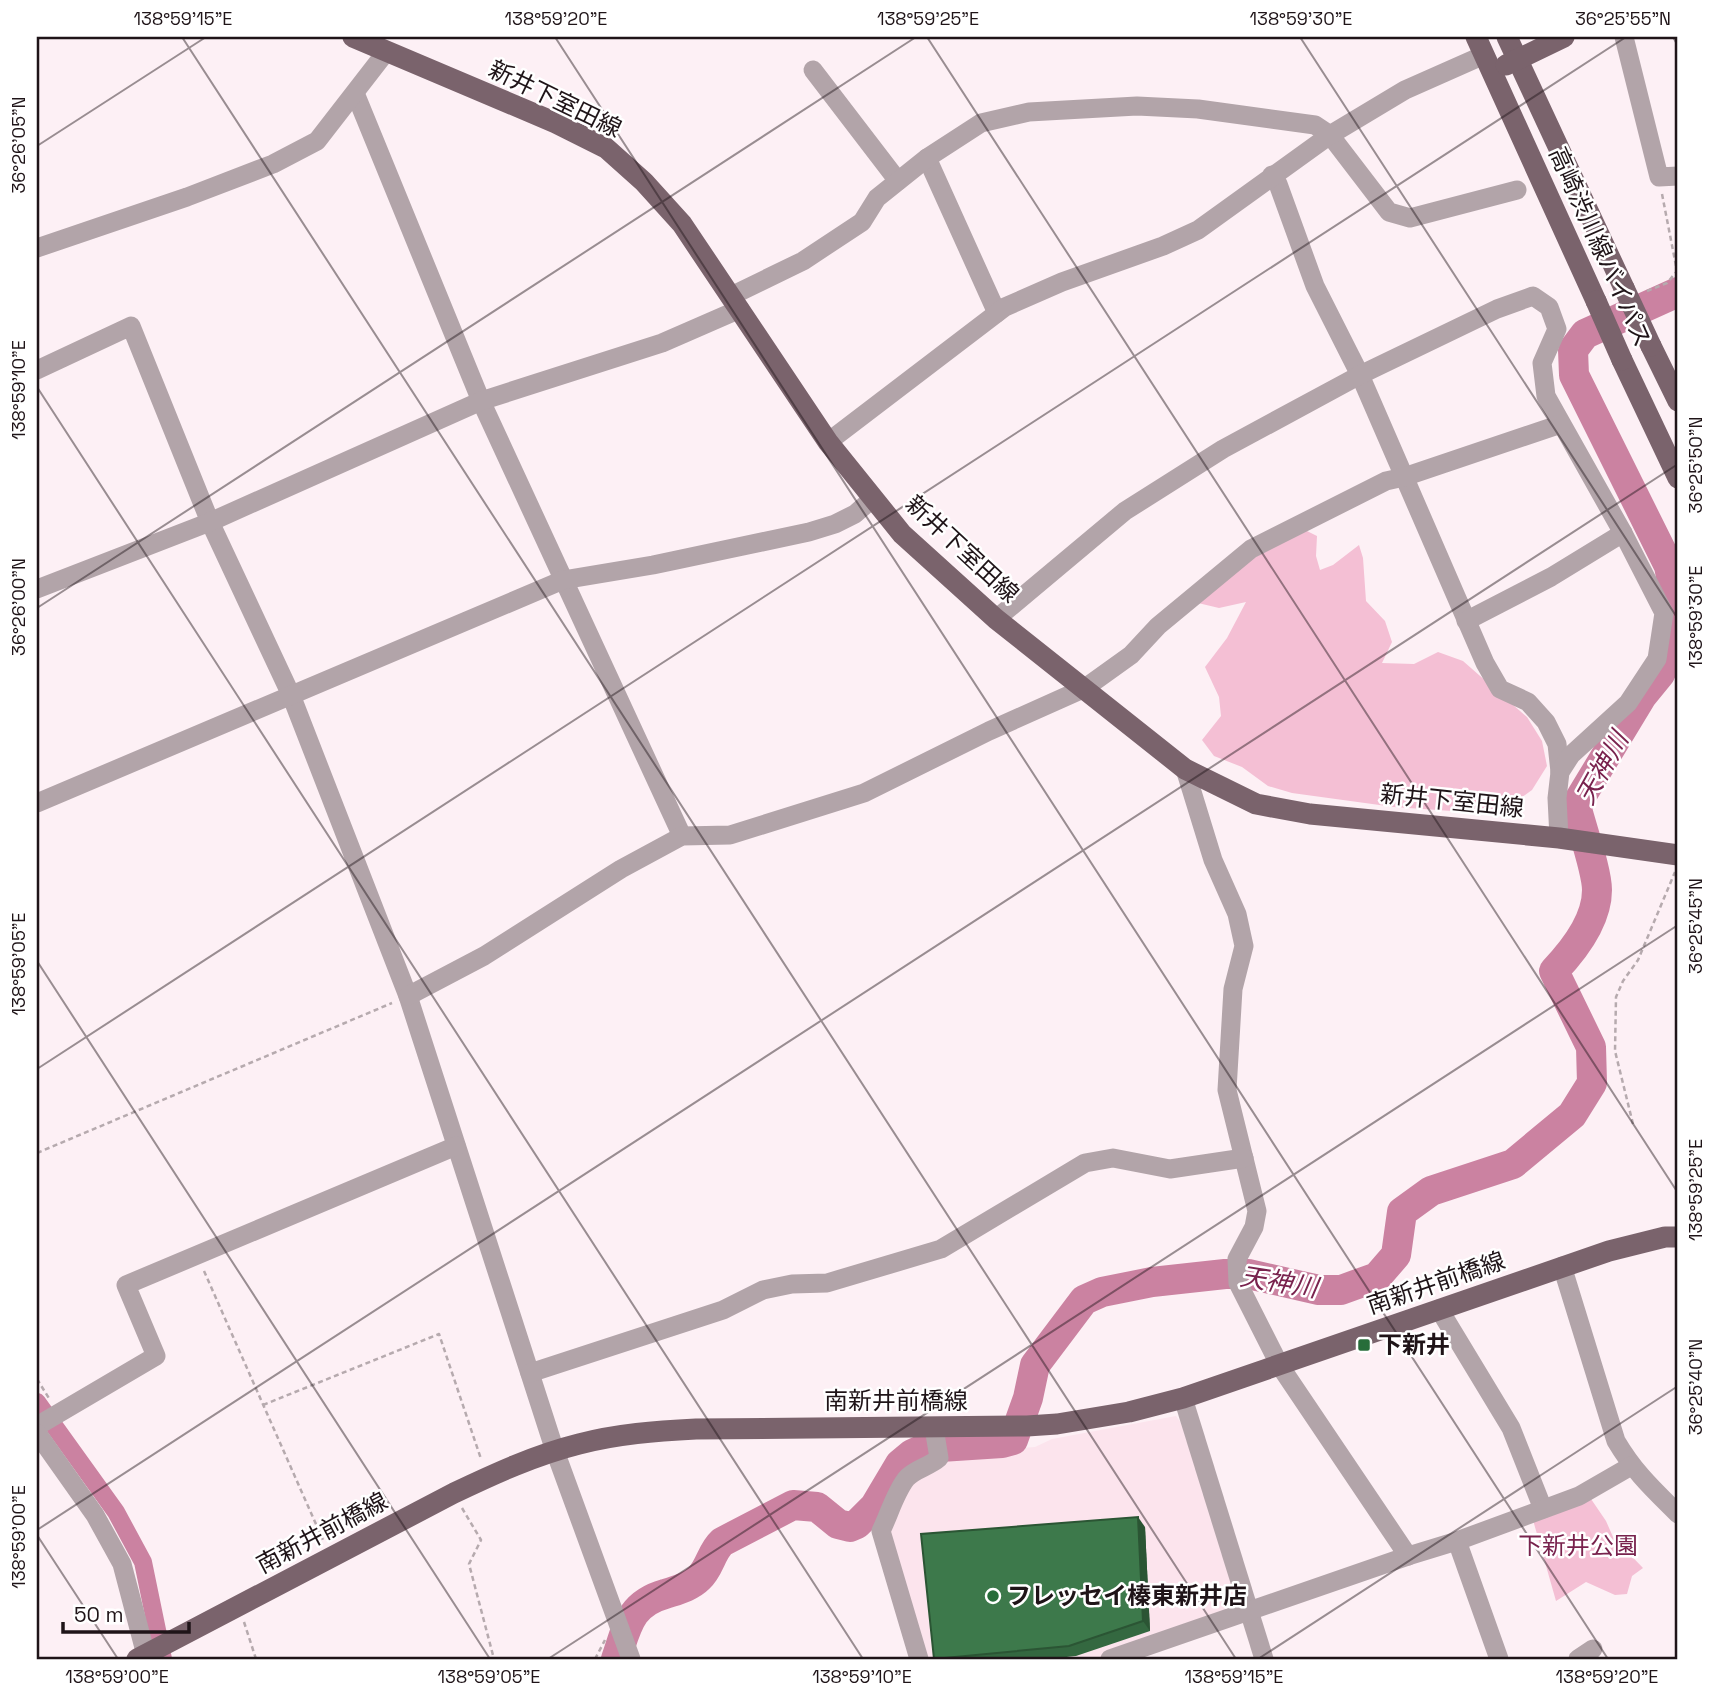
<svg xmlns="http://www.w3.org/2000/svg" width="1715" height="1696" viewBox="0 0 1715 1696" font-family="'Space Grotesk','Noto Sans JP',sans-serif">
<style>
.built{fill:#fce4ed}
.green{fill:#f4bfd4}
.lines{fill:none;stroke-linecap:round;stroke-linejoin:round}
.canal{stroke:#cb82a1;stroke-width:18}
.river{stroke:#cb82a1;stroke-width:30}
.path{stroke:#b6aaae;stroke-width:2.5;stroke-dasharray:5 3.5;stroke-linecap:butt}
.minor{stroke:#b2a4a9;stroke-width:19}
.major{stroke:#7a636c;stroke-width:21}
.major-bridge{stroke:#7a636c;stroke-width:21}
.wall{fill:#346840}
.shaded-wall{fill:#2b5534}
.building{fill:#3d794b;stroke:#2b5534;stroke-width:2}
.ticks{fill:none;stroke:#1f1418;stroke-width:2;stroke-opacity:0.45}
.poi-dot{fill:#276d3a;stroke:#fff;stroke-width:2.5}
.labels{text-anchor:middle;stroke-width:5;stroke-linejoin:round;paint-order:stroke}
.street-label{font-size:24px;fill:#1f1418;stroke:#fff}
.poi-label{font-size:24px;font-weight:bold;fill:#1f1418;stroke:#fff;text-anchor:start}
.park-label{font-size:24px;fill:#78224d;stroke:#fff}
.water-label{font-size:26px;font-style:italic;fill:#79234e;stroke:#fff}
.neatline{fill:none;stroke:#1f1418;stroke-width:2.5}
.ticks-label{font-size:18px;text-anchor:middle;fill:#1f1418}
</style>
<rect width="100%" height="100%" fill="#fdf0f5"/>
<polygon class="built" points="1176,1416 1181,1423 1241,1606 1235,1611 1096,1659 925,1659 885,1536 901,1494 943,1453 1035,1447 1052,1439"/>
<g class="green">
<polygon points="1303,529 1317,536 1316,556 1320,570 1333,565 1359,545 1363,558 1366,601 1385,621 1392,642 1382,663 1414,664 1438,652 1463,661 1527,717 1542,741 1547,766 1532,790 1503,811 1452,811 1394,807 1292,793 1268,786 1242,767 1214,756 1202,740 1221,716 1219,697 1205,667 1227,638 1246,602 1219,608 1198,603 1201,589"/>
<polygon points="1591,1499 1606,1521 1613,1537 1643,1568 1632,1576 1627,1594 1615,1595 1586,1582 1556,1601 1533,1520"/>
</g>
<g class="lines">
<polyline class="canal" points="37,1402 116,1512 143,1562 163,1659"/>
<g class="river">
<polyline points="1678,292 1585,334 1573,350 1574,375 1669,566 1678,614"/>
<path d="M 616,1659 C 627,1628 629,1604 665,1594 C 677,1590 690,1587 699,1578 C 710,1568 711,1552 722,1542 L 793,1505 L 817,1507 L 838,1524 L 850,1527 L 857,1524 L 875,1506 L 900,1464 L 912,1454 L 925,1448 L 1002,1443 L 1013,1440 L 1028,1398 L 1035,1365 L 1084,1300 L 1102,1292 L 1152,1282 L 1225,1274 L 1248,1274 L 1319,1290 L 1341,1290 L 1377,1277 L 1396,1255 L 1402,1212 L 1431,1191 L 1513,1164 L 1572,1115 L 1592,1083 L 1591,1047 L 1554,971 C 1574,950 1597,921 1597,890 C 1597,871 1582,829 1577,809 L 1579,800 L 1642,696 L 1660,674 L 1678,634"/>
</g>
<g class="path">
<polyline points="1647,291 1667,283 1677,271 1662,194"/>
<polyline points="1633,1124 1615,1051 1616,997 1623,981 1638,960 1675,872"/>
<polyline points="37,1153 392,1003"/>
<polyline points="204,1271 323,1540"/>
<polyline points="37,1379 50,1400"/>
<polyline points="263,1405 439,1334 481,1459"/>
<polyline points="462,1508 481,1540 469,1564 494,1659"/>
<polyline points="244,1622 256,1659"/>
<polyline points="595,1659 605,1640"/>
</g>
<g class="minor">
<polyline points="1624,37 1659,177 1678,176"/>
<polyline points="813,70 898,181"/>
<polyline points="355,93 481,401 682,836"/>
<polyline points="927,158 997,313"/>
<polyline points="1272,175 1278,184 1315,286 1360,375 1485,663 1500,689 1528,702 1546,722 1557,744 1560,772"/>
<polyline points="37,248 187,197 273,164 317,141 386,52"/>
<polyline points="731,296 803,261 862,222 877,198 927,158 981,123 1029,112 1137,106 1198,109 1315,125 1330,135 1389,212 1410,218 1517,190"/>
<polyline points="37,370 131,326 210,522 291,695 408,996 555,1451 631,1659"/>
<polyline points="828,442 1005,307 1062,282 1163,246 1198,230 1330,135 1405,90 1484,55"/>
<polyline points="37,589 210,522 481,401 662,343 740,309"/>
<polyline points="996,619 1125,511 1223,449 1360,375 1497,309 1533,296 1549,307 1557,329 1542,363 1546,396 1623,533 1664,613 1657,659 1628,703 1571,755 1560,772 1557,798 1559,838"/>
<polyline points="1466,621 1551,577 1623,533"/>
<polyline points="1185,769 1213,860 1237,914 1244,946 1233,989 1227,1090 1257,1211 1254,1227 1237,1259 1238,1283 1280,1366 1408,1556"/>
<polyline points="37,803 563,580 653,565 809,532 835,524 855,514 872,499"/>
<polyline points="408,996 484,956 621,869 682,836 730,835 864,793 989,731 1085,688 1131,655 1158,626 1251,549 1386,481 1404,477 1561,424"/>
<path d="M 1562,1266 L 1616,1441 C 1635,1473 1653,1489 1678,1514"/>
<polyline points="1439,1309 1511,1428 1543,1509"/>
<polyline points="530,1373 723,1310 763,1290 792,1284 827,1283 941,1249 1085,1163 1113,1158 1170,1169 1244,1158"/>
<polyline points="1183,1398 1264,1659"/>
<polyline points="37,1426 156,1356 126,1285 456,1146"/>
<polyline points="37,1433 95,1515 122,1564 147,1659"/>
<polyline points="1457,1541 1499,1659"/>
<path d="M 919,1659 L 881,1531 C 889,1515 895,1493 906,1479 C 914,1469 929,1467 939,1458 L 934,1428"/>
<polyline points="1110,1659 1408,1556 1457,1541 1579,1496 1631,1466"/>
<polyline points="1578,1659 1593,1649"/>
</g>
<g class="major">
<polyline points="353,37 556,123 606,148 644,182 682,224 828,442 902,534 996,619 1185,769 1256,804 1310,814 1559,838 1678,855"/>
<polyline points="1476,37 1596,301"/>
<polyline points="1507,37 1624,288"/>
<polyline points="1506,65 1564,37"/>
<polyline points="1651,346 1678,401"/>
<polyline points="1622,360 1678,478"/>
<path d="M 137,1659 L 454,1493 C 494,1474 535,1455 579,1444 C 617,1434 656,1431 696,1429 L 1027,1426 L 1057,1424 L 1129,1412 L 1183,1398 L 1609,1251 L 1665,1237 L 1678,1237"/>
</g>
<g class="major-bridge">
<polyline points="1624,288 1651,346"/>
<polyline points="1596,301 1622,360"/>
</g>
</g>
<polygon class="wall" points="1145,1527 1150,1631 1076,1656 1048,1659 934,1659"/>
<polygon class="shaded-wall" points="1138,1517 1145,1527 1150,1631 1143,1621"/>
<polygon class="building" points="1138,1517 1143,1621 1069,1646 934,1659 921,1534"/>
<path class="ticks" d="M 182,37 L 1236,1659M 555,37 L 1608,1659M 927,37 L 1678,1193M 1300,37 L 1678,619M 1673,37 L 1678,46M 37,146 L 206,37M 37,387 L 863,1659M 37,608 L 916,37M 37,961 L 490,1659M 37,1069 L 1626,37M 37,1530 L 1678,464M 37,1535 L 118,1659M 548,1659 L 1678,925M 1258,1659 L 1678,1386"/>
<g class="poi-dot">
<rect x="1357" y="1338" width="14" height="14" rx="3.5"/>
<circle cx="993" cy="1596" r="7"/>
</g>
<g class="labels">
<g class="street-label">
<text transform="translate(555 99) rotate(26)" y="8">新井下室田線</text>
<text transform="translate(1600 247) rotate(66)" y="8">高崎渋川線バイパス</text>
<text transform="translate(962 549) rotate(43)" y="8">新井下室田線</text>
<text transform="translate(1452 801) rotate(6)" y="8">新井下室田線</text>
<text transform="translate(1436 1283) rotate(-19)" y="8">南新井前橋線</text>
<text x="896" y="1409">南新井前橋線</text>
<text transform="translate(322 1533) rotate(-28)" y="8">南新井前橋線</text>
</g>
<g class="poi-label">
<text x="1378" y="1353">下新井</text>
<text x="1007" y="1604">フレッセイ榛東新井店</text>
</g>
<g class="park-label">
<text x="1578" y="1554">下新井公園</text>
</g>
<g class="water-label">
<text transform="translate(1602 768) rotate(-61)" y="9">天神川</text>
<text transform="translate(1279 1282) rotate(9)" y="9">天神川</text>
</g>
</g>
<rect width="1715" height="1696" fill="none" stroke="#ffffff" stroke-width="77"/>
<path d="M63 1622v10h126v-10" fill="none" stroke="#1f1418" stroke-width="3.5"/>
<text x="74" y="1622" font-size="21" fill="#1f1418" stroke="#ffffff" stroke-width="5" paint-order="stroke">50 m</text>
<rect x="38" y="38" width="1638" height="1620" class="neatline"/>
<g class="ticks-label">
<text x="183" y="25">138°59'15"E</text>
<text x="556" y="25">138°59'20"E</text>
<text x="928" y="25">138°59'25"E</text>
<text x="1301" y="25">138°59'30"E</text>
<text x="1623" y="25">36°25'55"N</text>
<text transform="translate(19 145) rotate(-90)" y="6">36°26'05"N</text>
<text transform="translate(19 390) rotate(-90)" y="6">138°59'10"E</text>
<text transform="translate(1696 465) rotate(-90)" y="6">36°25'50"N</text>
<text transform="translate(19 607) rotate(-90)" y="6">36°26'00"N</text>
<text transform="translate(1696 617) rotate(-90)" y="6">138°59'30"E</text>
<text transform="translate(1696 926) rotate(-90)" y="6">36°25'45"N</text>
<text transform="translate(19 964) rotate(-90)" y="6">138°59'05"E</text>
<text transform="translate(1696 1190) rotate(-90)" y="6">138°59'25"E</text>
<text transform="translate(1696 1387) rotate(-90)" y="6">36°25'40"N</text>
<text transform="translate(19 1537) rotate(-90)" y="6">138°59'00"E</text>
<text x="117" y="1683">138°59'00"E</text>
<text x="489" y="1683">138°59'05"E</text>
<text x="862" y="1683">138°59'10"E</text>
<text x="1234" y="1683">138°59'15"E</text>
<text x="1607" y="1683">138°59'20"E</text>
</g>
</svg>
